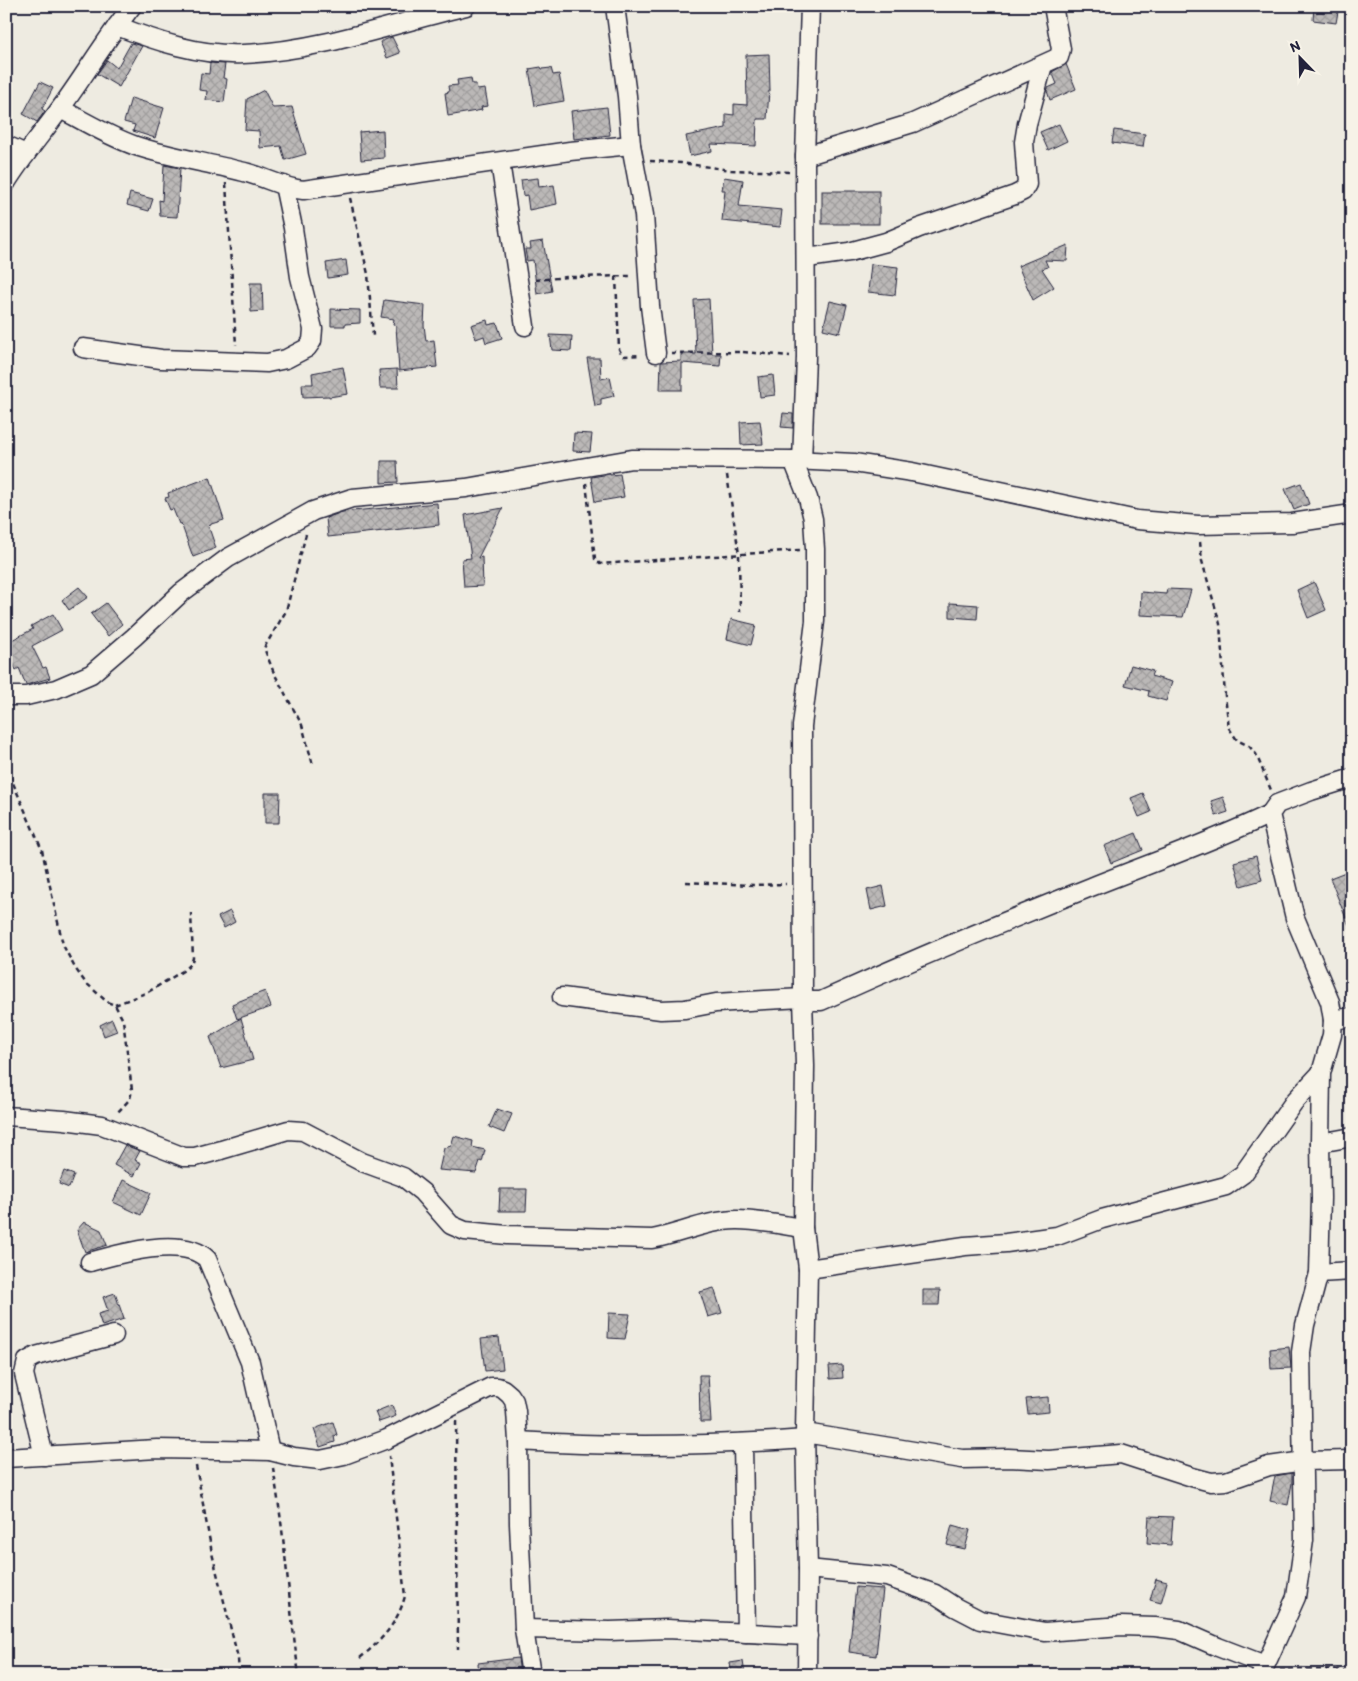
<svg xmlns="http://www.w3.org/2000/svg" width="1358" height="1681" viewBox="0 0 1358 1681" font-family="Itim,sans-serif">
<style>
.building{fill:url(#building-cross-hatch);stroke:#22223b}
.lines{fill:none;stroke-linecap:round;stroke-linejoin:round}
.minor-casing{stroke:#22223b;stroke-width:21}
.path{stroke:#22223b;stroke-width:2.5;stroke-dasharray:5 4;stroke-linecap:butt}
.minor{stroke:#f7f3e8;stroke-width:18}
</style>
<defs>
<pattern id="building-cross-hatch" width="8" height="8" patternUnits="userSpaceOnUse" patternTransform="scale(1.25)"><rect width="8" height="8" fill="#bbb8b7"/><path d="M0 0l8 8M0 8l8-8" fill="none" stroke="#a09e9e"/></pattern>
</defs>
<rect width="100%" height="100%" fill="#eeebe1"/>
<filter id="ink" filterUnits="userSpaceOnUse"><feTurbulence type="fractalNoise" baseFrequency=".02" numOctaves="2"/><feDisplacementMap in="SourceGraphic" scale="10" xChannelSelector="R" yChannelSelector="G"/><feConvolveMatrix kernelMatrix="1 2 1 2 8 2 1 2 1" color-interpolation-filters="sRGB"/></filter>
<g filter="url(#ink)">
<g class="building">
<polygon points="1314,6 1339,6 1336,23 1313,20"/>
<polygon points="392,37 400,53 387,58 380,42"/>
<polygon points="131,43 142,46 119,87 97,74 107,60 117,68"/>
<polygon points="769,54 770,91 769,91 767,119 757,119 756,146 711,144 712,151 690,156 686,136 726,128 726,114 734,115 734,104 747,105 746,55"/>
<polygon points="210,63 225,64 223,78 227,79 224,102 206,100 207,91 199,90 201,73 209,74"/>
<polygon points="1066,64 1076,89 1050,100 1047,91 1048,88 1057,84 1052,72"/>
<polygon points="541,67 542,69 551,68 553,75 559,74 564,101 535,106 529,69"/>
<polygon points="471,78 472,84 476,84 477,90 485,89 488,106 481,107 482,110 448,116 445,93 449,92 448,86 458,85 457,80"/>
<polygon points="40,82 53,88 42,109 45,111 37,122 23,114"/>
<polygon points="264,90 273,108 292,107 306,154 285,160 281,146 260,148 259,131 245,130 247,99"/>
<polygon points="131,98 164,108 155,138 133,131 135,125 124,122"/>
<polygon points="607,107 610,135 574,139 571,111"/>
<polygon points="1059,124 1067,141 1048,150 1040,132"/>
<polygon points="383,130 384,158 361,160 359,132"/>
<polygon points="1114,130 1145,134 1143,147 1112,143"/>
<polygon points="164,165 180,168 177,217 160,216 159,200 162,201"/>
<polygon points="724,177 743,180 739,206 782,210 780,227 722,221 725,190 722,190"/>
<polygon points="538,178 539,187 554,185 557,204 529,210 527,195 523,196 521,180"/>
<rect x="822" y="191" width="57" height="33"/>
<polygon points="130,193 153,199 149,211 127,205"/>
<polygon points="543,241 552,291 537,294 533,260 527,261 525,249 531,249 530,243"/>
<polygon points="1068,245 1067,261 1045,260 1048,267 1042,269 1054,287 1033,300 1018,266"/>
<polygon points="346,260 348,275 328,278 326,263"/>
<polygon points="871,264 898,267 895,295 868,292"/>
<polygon points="250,283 262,283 263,311 251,312"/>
<polygon points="709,299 712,354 721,354 720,366 682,363 682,390 660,390 661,362 681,361 681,354 696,354 694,300"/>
<polygon points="384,300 425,305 424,325 426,341 434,340 437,367 399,371 396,326 393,325 394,319 381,317"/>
<polygon points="830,301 847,305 840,333 823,329"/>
<polygon points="331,309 360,310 360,323 345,324 345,326 331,326"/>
<polygon points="487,320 488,325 497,323 502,338 486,343 484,336 476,339 471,325"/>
<polygon points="550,335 572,336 571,351 552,350"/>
<polygon points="587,358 600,358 601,379 610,377 614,396 601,399 601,405 595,406"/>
<polygon points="343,367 348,394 329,397 329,396 303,397 302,384 313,384 312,373"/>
<polygon points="397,369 398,388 380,388 379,370"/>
<polygon points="773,375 775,395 760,397 758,377"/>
<polygon points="783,413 793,414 793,428 781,427"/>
<polygon points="760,421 763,444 741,445 740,422"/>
<polygon points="574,433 592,434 590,452 573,451"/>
<polygon points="381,461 397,461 398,482 381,483"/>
<polygon points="610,474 610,475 620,474 624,497 595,502 591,477"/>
<polygon points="210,477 224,520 208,525 216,548 193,557 181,523 179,524 173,509 170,510 165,498 169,497 168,493"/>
<polygon points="1301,483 1309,504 1294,510 1285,489"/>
<polygon points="437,503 439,525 328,537 326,518 342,512"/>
<polygon points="503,508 478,558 482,557 483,586 464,587 462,559 471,558 465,515"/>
<polygon points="1314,582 1326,610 1308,618 1297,590"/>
<polygon points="79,587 88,597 69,610 62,600"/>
<polygon points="1167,589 1191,590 1183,617 1140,615 1141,592 1166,594"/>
<polygon points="106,603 122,624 108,636 91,614"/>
<polygon points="950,603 978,605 977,619 950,617"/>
<polygon points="53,614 62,630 32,646 43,668 46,667 50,678 26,685 19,668 16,670 6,650 6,643 33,629 31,626"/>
<polygon points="731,619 756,625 751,645 727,639"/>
<polygon points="1131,665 1153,671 1151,676 1172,682 1166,701 1148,696 1149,691 1125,685"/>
<polygon points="265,793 280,793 279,823 265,823"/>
<polygon points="1143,793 1151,812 1139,817 1131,798"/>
<polygon points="1223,797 1228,812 1216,816 1211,801"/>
<polygon points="1136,833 1143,850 1111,863 1104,846"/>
<polygon points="1256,856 1262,880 1241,886 1234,862"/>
<polygon points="1348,871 1352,882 1351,931 1330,878"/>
<polygon points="883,886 887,906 871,910 867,890"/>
<polygon points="230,911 235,922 224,928 218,917"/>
<polygon points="265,991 271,1007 237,1019 232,1004"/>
<polygon points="241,1018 253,1060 221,1068 210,1037"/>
<polygon points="112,1019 117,1031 104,1036 100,1025"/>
<polygon points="497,1109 512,1114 504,1133 489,1127"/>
<polygon points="454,1136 473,1141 472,1147 485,1150 482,1162 480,1161 476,1173 439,1170 444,1148 451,1146"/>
<polygon points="125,1145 140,1151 135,1160 141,1163 134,1176 114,1165"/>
<polygon points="64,1171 74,1175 69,1188 59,1184"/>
<polygon points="123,1180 151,1193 141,1215 113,1202"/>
<polygon points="500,1189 527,1189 526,1211 499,1211"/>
<polygon points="84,1222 101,1230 107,1245 85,1252 77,1230"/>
<polygon points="714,1288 722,1313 708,1317 700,1292"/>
<polygon points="923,1290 940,1290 939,1305 923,1305"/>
<polygon points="115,1293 124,1319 102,1326 98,1314 108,1311 103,1297"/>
<polygon points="609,1313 630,1314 625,1339 608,1338"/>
<polygon points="499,1337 503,1369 485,1371 481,1339"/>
<polygon points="1289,1347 1291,1368 1271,1369 1270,1349"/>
<polygon points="842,1365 843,1378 830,1379 829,1366"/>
<polygon points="699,1375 708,1375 711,1422 700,1422"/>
<polygon points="1048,1397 1049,1412 1028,1414 1026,1399"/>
<polygon points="392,1405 396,1416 379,1422 375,1412"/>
<polygon points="333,1422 337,1435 334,1436 335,1442 320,1447 314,1429"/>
<polygon points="1292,1473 1292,1483 1288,1505 1270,1501 1275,1476"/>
<polygon points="1149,1516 1173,1517 1171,1545 1147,1543"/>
<polygon points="952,1525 970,1530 965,1549 947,1545"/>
<polygon points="1156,1579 1167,1582 1161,1603 1150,1600"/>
<polygon points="856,1587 883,1589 876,1656 849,1652"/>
<polygon points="518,1658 520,1675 479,1675 478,1663"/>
<polygon points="743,1661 745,1675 732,1675 730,1663"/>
</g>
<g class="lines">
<defs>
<g id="minor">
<polyline points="615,6 627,96 631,145 644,215 650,306 656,353"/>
<path d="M 117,26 C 156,41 200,56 243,54 C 318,51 393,24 466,6"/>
<path d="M 61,109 C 85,122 110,137 136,146 C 173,158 211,163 248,173 C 266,178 284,188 303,190 L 570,151 L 631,145"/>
<polyline points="6,145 26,154"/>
<polyline points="805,156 913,123 1059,57 1061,49 1053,6"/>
<polyline points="500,162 525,326"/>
<path d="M 6,183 C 22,157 42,134 60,109 C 85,75 106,39 132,6"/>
<polyline points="807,258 849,252 886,242 919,228 1015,195 1023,191 1027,184 1024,142 1027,124 1043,65"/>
<polyline points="83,348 161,359 267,363 286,359 307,348 312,341 313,329 300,277 293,228 284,185"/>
<polyline points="793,460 808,498 813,519 815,549 815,621 802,726 803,998 805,1066 803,1228 808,1269 805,1433 808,1569 807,1675"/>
<polyline points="802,461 806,357 805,156 810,6"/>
<polyline points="6,696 26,696 56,689 91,674 134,637 181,593 228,558 313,511 352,498 466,488 632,459 793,460 854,463 912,472 1137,520 1198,525 1292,523 1352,514"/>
<path d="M 562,997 L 661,1010 L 685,1009 L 716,1003 L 765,1000 L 803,998 L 811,1001 L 821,1001 C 910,961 1000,923 1091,887 C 1151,863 1212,842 1270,814"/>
<polyline points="1333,1020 1352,1017"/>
<path d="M 6,1116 L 64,1120 L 102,1125 L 184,1157 L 195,1157 L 221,1150 L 288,1130 L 303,1131 L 362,1162 L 403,1177 L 422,1192 L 451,1225 L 465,1231 L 507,1235 L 652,1239 C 680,1234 708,1220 737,1220 C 758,1220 781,1225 803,1228"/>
<polyline points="1320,1143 1352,1137"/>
<path d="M 90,1262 C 118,1254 183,1235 207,1259 L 250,1362 L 270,1451"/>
<polyline points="808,1269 965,1246 1006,1243 1057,1236 1102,1219 1226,1186 1243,1174 1294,1102 1321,1073"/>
<polyline points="1319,1273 1352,1271"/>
<polyline points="805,1433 962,1459 1008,1458 1049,1460 1121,1454 1192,1477 1211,1482 1226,1481 1269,1466 1304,1461 1352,1460"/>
<path d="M 518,1441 C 614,1447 710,1446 805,1439"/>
<polyline points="743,1443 746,1633"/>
<polyline points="44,1456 24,1374 27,1361 36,1356 114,1335"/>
<polyline points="6,1458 157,1449 270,1451 294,1457 320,1460 344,1455 387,1439 491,1387 498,1387 503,1389 510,1395 514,1401 516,1411 518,1441 519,1524 524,1629 531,1675"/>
<polyline points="808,1569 887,1577 935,1594 955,1607 980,1620 1045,1632 1121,1626 1155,1627 1179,1630 1218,1647 1265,1665"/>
<polyline points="524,1629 610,1631 667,1629 808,1636"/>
<polyline points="1261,1675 1296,1597 1304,1540 1301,1352 1305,1325 1319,1273 1321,1198 1320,1143 1321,1073 1332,1035 1333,1020 1330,1002 1295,918 1270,814 1277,804 1311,791 1352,778"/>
</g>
</defs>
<use href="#minor" class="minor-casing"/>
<g class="path">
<polyline points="650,161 681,163 731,170 789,172"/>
<polyline points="226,183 236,345"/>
<polyline points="350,198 368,274 373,336"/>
<polyline points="616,276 619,349 621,353 625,356 640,355"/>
<polyline points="535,280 568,277 631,276"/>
<polyline points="671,353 742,352 790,356"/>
<polyline points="727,475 739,554 740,612"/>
<polyline points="586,483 595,559 600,564 800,550"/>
<polyline points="306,534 286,611 264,648 274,673 302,725 313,765"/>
<polyline points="1200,542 1202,561 1220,624 1225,696 1229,728 1237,740 1249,746 1256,754 1271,790"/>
<polyline points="6,767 42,850 63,945 75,968 85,982 107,1002 115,1005 123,1020 132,1090 130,1099 117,1113"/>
<polyline points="686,882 753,885 786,884"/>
<polyline points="115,1005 148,992 186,969 191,964 193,958 191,913"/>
<polyline points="456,1421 458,1649"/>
<polyline points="196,1466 212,1553 238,1658 239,1675"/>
<path d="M 273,1468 C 285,1536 289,1606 299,1675"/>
<path d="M 360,1658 C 381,1641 398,1623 405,1596 L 389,1456"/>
<polyline points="1280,1670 1338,1670 1352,1673"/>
</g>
<use href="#minor" class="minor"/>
</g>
</g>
<rect width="1358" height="1681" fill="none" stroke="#f7f3e8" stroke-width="25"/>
<rect x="12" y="12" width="1333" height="1656" fill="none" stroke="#22223b" stroke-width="2" filter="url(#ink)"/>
<g transform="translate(1300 58) rotate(337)" stroke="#f7f3e8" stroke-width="4" paint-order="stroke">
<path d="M0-4L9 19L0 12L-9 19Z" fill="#22223b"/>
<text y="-8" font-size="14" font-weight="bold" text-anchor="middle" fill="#22223b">N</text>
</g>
</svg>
